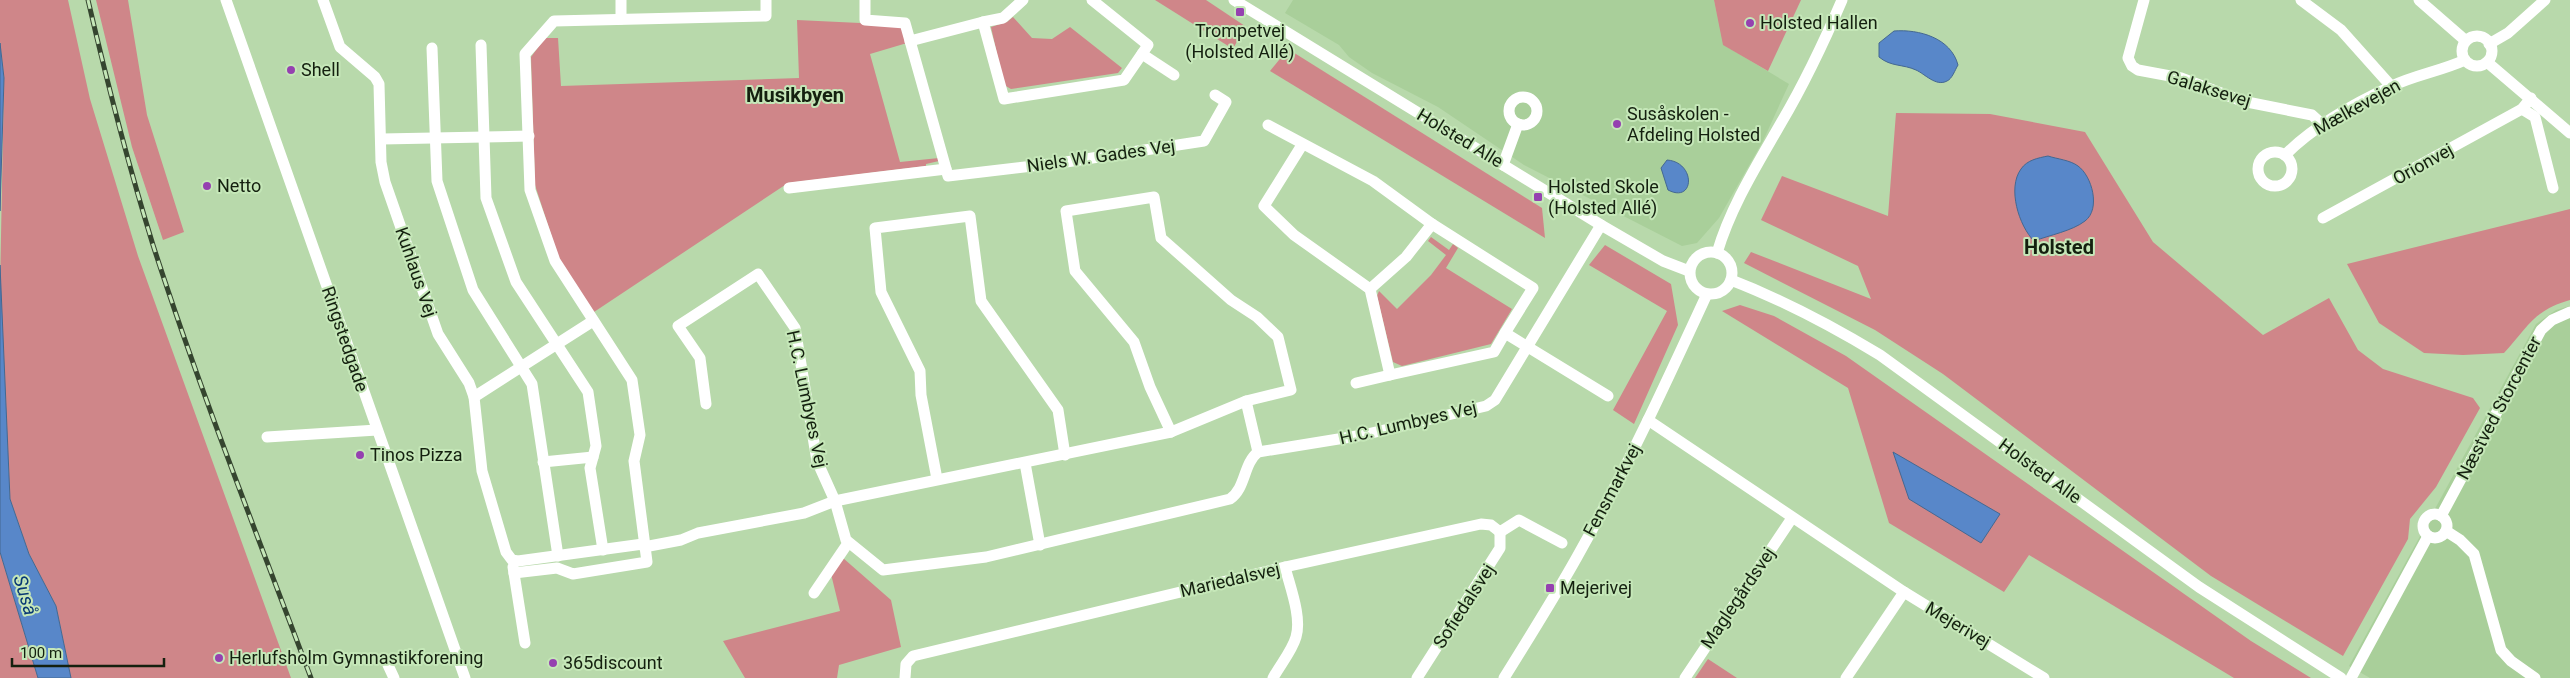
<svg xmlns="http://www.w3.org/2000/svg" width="2570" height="678" viewBox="0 0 2570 678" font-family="Roboto,sans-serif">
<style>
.built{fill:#a9cf9a}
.green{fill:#cf8689}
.water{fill:#5887c9;stroke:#446891}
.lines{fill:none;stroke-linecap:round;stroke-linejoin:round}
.minor{stroke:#fff;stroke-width:11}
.rail-casing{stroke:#35452f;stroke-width:5}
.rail{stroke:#c5e7b8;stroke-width:3;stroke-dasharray:9;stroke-linecap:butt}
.poi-dot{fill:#9541b0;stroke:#c5e7b8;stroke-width:2}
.labels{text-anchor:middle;stroke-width:4;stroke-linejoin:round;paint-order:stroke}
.poi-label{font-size:18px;fill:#14200f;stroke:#c5e7b8;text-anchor:start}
.street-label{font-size:18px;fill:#14200f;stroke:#c5e7b8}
.water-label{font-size:19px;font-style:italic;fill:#083874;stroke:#c5e7b8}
.quarter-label{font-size:20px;font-weight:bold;fill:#14200f;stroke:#c5e7b8}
</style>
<rect width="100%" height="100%" fill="#b8d9ab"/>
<g class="built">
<polygon points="1293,0 1714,0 1724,45 1789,84 1763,141 1719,218 1697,243 1682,246 1524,165 1438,107 1372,73 1349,57 1339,45 1285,13"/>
<polygon points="2570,306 2570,678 2370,678 2349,666 2536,324 2556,310"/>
</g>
<g class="green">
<polygon points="0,0 68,0 90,99 138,256 291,678 71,678 56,606 29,554 10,499 0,289 4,78 0,42"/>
<polygon points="96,0 128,0 147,115 184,232 163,240 132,147"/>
<polygon points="1155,0 1206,0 1245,26 1233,49"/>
<polygon points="1714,0 1801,0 1768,71 1723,45"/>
<polygon points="1013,17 1032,38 1052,39 1070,27 1122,68 1118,73 1011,89 1004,85 991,27 1007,22"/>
<polygon points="797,20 902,25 907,43 870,54 900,162 939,158 939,161 926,164 926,166 788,183 594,312 560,262 535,185 531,57 545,38 558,38 561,86 799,78"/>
<polygon points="1288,49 1542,208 1545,238 1270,71"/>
<polygon points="1896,113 1990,114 2085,132 2153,242 2263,335 2329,298 2358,350 2383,369 2473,398 2480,408 2436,487 2410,519 2408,539 2343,656 2211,576 1943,374 1875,330 1744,263 1751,252 1871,299 1858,266 1761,220 1782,176 1888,216"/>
<path d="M 2570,209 L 2570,300 C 2534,310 2528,327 2504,353 L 2463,355 L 2424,353 L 2379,323 L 2347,264 Z"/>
<polygon points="1431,237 1449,250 1453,244 1458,248 1446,268 1512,309 1491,344 1402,366 1393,362 1377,296 1379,291 1397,309 1431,275 1446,255 1428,241"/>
<polygon points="1605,245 1671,284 1678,325 1634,424 1613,410 1667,311 1589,265"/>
<polygon points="1740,305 1774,316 1846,356 2251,641 2311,678 2234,678 2029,555 2004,592 1889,523 1848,388 1722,311"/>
<polygon points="0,552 38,678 0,678"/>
<polygon points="843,558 891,600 901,647 839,665 837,678 745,678 723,641 840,611 831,574"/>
<polygon points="1708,659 1737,678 1695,678"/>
</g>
<g class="water">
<path d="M 1894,31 C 1919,29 1951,38 1958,65 C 1955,70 1952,79 1947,81 C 1936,87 1925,74 1916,70 C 1903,64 1891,67 1879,57 L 1879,43 Z"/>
<polygon points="0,43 4,78 0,211"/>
<path d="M 2048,156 C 2057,159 2070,160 2078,166 C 2092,176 2101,209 2085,221 C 2072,231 2050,235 2034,241 C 2019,226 2007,188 2021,169 C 2027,160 2038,158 2048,156 Z"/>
<path d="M 1667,160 C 1696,162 1695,204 1668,190 L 1661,168 Z"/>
<polygon points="0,265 10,499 29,554 56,606 71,678 38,678 0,552"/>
<polygon points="1893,452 2000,514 1981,543 1909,499"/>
</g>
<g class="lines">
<g class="minor">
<polyline points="226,0 465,678"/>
<polyline points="323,0 340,47 375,77 379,84 381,162 385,182 438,334 469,383 474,397 482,471 506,552 512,560 518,561 643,544"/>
<polyline points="621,0 621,19"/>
<polyline points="865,0 865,20 905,23 948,176 1066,162 1204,141 1226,102 1215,95"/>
<polyline points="1023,0 1003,18 983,22 1004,99 1124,80 1148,45 1092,0"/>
<polyline points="1234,0 1601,225 1663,261 1689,271"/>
<polyline points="2144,0 2128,58 2132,66 2138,70 2181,78 2242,101 2312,115 2323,125"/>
<polyline points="2301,0 2341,30 2391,86"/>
<polyline points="2419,0 2466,41"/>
<circle cx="2477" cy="51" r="15"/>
<polyline points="910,41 983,22"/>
<polyline points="2489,44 2508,33 2545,0"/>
<polyline points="481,45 486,198 516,282 588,392 596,446 590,468 603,550"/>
<polyline points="432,48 437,181 473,290 532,384 558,556"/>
<polyline points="1142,54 1174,75"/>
<polyline points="2487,62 2570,133"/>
<circle cx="1523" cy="111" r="14"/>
<polyline points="2522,109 2535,117 2553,188"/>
<polyline points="1268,125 1373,181 1432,224"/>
<polyline points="382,139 529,136"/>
<polyline points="1302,145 1264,206 1294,235 1370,289 1390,375 1494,352 1505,333"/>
<circle cx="2275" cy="169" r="17"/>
<path d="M 2285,155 C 2313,127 2355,103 2392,86 C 2415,75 2441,71 2465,60"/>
<polyline points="1503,165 1518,124"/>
<polyline points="789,188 946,169"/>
<polyline points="2323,218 2522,109 2531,98"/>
<circle cx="1711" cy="273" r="21"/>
<path d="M 1717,253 C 1731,206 1757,165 1781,123 C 1804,84 1824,42 1842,0"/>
<path d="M 1731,280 C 1783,300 1832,326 1880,355 L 2199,587 L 2341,678"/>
<polyline points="1370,289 1406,257 1432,224 1533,288 1505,333 1608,396"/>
<polyline points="1356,383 1390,375"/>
<polyline points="474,397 593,321"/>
<path d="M 706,404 L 700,358 L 678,326 L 758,274 L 795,328 L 817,461 L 835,501 L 846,540 L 883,570 L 986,557 L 1230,499 C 1246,488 1243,464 1258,452 L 1363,435 L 1486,406 L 1495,400 L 1601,225"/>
<polyline points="1648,420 1904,592 2044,678"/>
<polyline points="1171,432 1150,387 1134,342 1075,271 1066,211 1154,197 1161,238 1231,300 1257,317 1278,337 1291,390 1246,401 1258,452"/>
<polyline points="267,437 377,430"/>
<polyline points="543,462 593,457"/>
<polyline points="1025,463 1040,545"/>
<polyline points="937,479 921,395 920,371 881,292 875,228 970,216 981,301 1058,410 1065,455"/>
<circle cx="2435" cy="526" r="12"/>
<polyline points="2441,516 2541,330 2552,320 2570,312"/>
<polyline points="2446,531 2460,540 2474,554 2501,650 2511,661 2535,678"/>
<polyline points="644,547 681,540 698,533 804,513 835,501 1171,432 1246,401"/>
<polyline points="513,567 525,643"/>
<polyline points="514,573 557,568 573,574 647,562 634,461 640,435 632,380 555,261 530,190 525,54 554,21 766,16 766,0"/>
<polyline points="814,593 848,543"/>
<polyline points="388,665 394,678"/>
<polyline points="905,678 906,664 913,656 1285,567 1481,524 1491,525 1500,532 1519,520 1562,543"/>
<path d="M 1273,678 C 1280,665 1292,651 1296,637 C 1302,617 1290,587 1285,567"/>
<polyline points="1417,678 1500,548 1500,532"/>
<path d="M 1504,678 C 1529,638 1554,598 1577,557 C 1625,472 1666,383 1707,294"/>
<polyline points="1685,678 1792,518"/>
<polyline points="1846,678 1904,592"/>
<polyline points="2351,678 2428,536"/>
</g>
<defs>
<path id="rail" d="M 88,0 C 107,82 128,164 153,245 C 200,391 257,534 311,678"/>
</defs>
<use href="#rail" class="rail-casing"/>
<use href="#rail" class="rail"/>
</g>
<g class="poi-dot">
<rect x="1235" y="7" width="10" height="10" rx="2.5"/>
<circle cx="1750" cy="23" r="5"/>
<circle cx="291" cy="70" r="5"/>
<circle cx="1617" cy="124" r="5"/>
<circle cx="207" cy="186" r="5"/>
<rect x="1533" y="192" width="10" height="10" rx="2.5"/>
<circle cx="360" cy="455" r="5"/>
<rect x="1545" y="583" width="10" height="10" rx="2.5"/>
<circle cx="219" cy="658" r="5"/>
<circle cx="553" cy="663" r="5"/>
</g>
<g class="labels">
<g class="poi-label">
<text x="1760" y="29">Holsted Hallen</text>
<text x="1240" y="37" text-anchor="middle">Trompetvej<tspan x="1240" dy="21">(Holsted Allé)</tspan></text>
<text x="301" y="76">Shell</text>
<text x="1627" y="120">Susåskolen -<tspan x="1627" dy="21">Afdeling Holsted</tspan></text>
<text x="217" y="192">Netto</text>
<text x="1548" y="193">Holsted Skole<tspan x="1548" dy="21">(Holsted Allé)</tspan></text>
<text x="370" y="461">Tinos Pizza</text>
<text x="1560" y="594">Mejerivej</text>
<text x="229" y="664">Herlufsholm Gymnastikforening</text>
<text x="563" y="669">365discount</text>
</g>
<g class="street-label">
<text transform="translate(2209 89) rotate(17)" y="6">Galaksevej</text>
<text transform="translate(2357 107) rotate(-29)" y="6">Mælkevejen</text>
<text transform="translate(1460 138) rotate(31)" y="6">Holsted Alle</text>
<text transform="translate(1101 156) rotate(-8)" y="6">Niels W. Gades Vej</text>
<text transform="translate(2423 164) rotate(-29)" y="6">Orionvej</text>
<text transform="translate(416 272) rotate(71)" y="6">Kuhlaus Vej</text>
<text transform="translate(345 339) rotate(71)" y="6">Ringstedgade</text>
<text transform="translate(807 399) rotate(78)" y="6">H.C. Lumbyes Vej</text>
<text transform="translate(2499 408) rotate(-62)" y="6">Næstved Storcenter</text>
<text transform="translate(1408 423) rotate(-13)" y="6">H.C. Lumbyes Vej</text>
<text transform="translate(2040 471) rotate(36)" y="6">Holsted Alle</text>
<text transform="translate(1612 490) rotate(-62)" y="6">Fensmarkvej</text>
<text transform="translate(1230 580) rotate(-13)" y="6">Mariedalsvej</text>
<text transform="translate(1738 598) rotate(-56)" y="6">Maglegårdsvej</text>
<text transform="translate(1464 606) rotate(-57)" y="6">Sofiedalsvej</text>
<text transform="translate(1958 625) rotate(31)" y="6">Mejerivej</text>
</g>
<g class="water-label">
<text transform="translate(26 595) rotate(73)" y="7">Suså</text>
</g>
<g class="quarter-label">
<text x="795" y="102">Musikbyen</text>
<text x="2059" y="254">Holsted</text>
</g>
</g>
<path d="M12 658v8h152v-8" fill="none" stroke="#14200f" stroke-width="2.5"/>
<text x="20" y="658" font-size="15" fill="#14200f" stroke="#c5e7b8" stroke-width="4" paint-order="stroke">100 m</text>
</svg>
